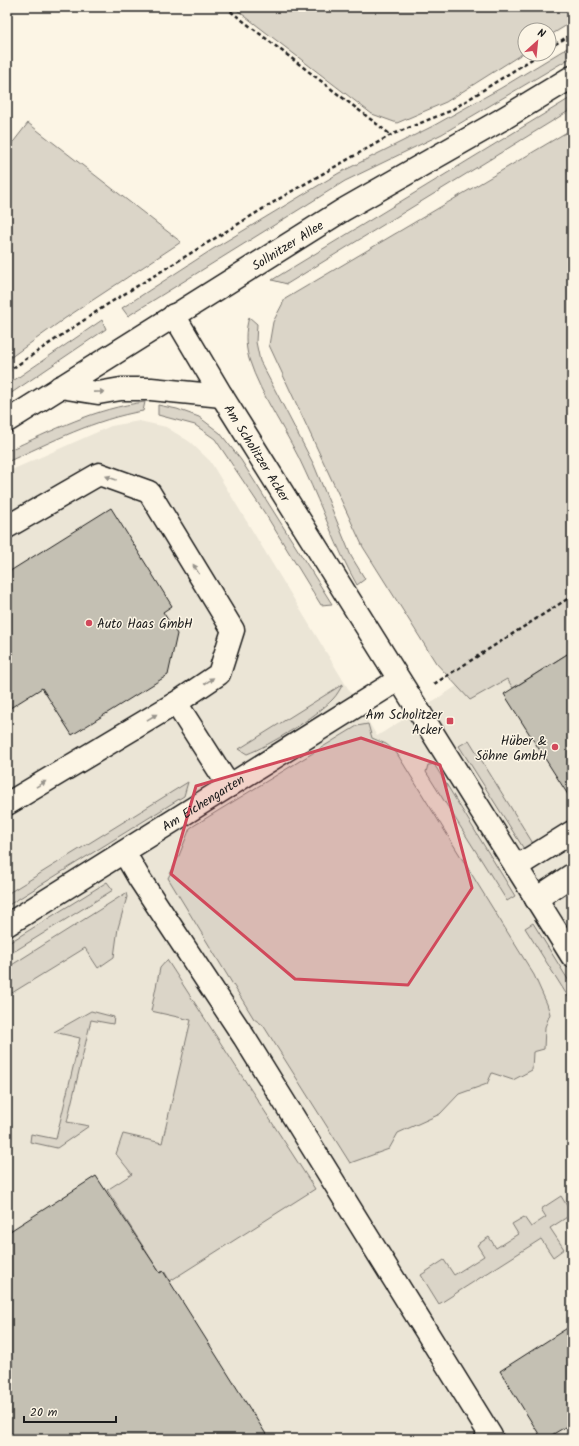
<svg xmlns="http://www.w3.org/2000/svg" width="579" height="1446" viewBox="0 0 579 1446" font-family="Kalam,sans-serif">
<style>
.built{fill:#ebe5d6}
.green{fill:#dbd5c8;stroke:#7c7872}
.building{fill:#c4c0b3;stroke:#1c1c1c}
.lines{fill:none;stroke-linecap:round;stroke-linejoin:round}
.minor-casing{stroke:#1c1c1c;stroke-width:25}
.major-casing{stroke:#1c1c1c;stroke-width:25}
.path{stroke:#1c1c1c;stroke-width:2.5;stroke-dasharray:4 3;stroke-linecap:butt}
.minor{stroke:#fcf5e5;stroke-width:22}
.major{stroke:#fcf5e5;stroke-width:22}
.oneway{fill:#97938b}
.marked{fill:#d1495b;fill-opacity:0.2;stroke:#d1495b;stroke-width:3;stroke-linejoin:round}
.poi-dot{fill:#d1495b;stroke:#fcf5e5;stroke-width:1.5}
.labels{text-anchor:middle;stroke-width:3;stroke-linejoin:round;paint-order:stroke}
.street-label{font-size:13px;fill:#1c1c1c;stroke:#fcf5e5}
.poi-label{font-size:13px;fill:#1c1c1c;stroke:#fcf5e5;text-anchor:end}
</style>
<rect width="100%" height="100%" fill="#fcf5e5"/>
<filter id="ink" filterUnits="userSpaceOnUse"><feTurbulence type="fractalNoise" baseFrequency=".025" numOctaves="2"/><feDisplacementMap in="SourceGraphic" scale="8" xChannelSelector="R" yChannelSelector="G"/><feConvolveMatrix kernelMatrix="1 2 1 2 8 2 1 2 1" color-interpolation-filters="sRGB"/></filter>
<g filter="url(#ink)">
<polygon class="built" points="139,421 166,427 190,442 210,461 377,736 572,614 572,1439 7,1439 7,472 111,426"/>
<g class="green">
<polygon points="233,7 572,7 572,22 549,36 549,30 525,30 525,52 446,102 397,123 372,114"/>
<polygon points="572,45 572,57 442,134 345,181 128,316 122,308 213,249 339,173 433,126 501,88"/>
<polygon points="572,97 572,109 287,284 272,280"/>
<polygon points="28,123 181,242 64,319 7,360 7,150"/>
<polygon points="572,129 572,651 513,688 507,679 470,700 436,663 363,547 269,345 273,322 285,299"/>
<path d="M 249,317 L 257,324 L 256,342 L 260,361 L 314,465 L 351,556 L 365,579 L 357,585 C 336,548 323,509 305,471 C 289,434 261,397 249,359 C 245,344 245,331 249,317 Z"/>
<polygon points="102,320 106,329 7,396 7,385"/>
<path d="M 145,402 L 143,411 C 95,419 51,442 7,462 L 7,451 C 52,431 95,408 145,402 Z"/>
<polygon points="158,405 177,409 199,417 220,433 241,460 332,604 321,605 266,515 215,439 195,425 158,415"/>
<path d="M 343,684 C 340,689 337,695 333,699 C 317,716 269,746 247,754 L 239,749 Z"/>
<polygon points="368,724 372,738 386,744 396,752 534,975 547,1004 550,1014 545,1027 544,1049 533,1052 532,1070 513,1080 492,1073 487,1084 459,1094 440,1114 398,1133 389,1149 350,1163 263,1025 254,1019 168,878 178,858 190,828 357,726"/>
<polygon points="469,740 534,845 524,849 459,746"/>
<polygon points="434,764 515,896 507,901 426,772 428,765"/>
<polygon points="188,782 184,796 7,906 7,894"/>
<polygon points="107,882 113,890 7,956 7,944"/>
<polygon points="126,893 127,897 118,928 114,957 98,968 85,948 7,996 7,968"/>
<polygon points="533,923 572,986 572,1003 525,928"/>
<polygon points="167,960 315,1189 170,1281 164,1271 160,1273 107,1190 132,1174 116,1154 123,1134 162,1143 191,1020 151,1011 160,968"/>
<polygon points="91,1011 114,1017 113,1024 91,1020 67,1122 89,1126 57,1148 30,1142 31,1134 56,1139 80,1038 54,1032"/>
<polygon points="561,1196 572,1214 550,1228 564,1249 553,1257 541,1239 439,1304 421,1275 444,1260 454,1275 484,1256 477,1245 489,1237 496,1248 518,1234 512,1224 524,1217 531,1227 546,1217 541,1209"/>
</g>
<g class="building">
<polygon points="111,508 172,606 163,612 177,634 168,675 72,735 42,688 7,710 7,573"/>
<polygon points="572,651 572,801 504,694"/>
<polygon points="96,1176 160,1273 163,1271 269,1439 7,1439 7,1233"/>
<polygon points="572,1325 572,1423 545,1439 542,1439 500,1371"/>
</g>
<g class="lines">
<defs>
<g id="minor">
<path id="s1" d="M 174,315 L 222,396 L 572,956"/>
<polyline points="60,387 98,393 121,389 151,389 222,396"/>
<polyline points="7,527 99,474 149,492 233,630 219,674 176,703 7,804"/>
<polyline points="176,703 229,786"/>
<polyline points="124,852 139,878 244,1037 491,1436 486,1439"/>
<polyline points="516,867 572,832"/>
<polyline points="536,899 572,875"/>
<path id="s2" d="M 7,925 L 398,680"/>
</g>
<g id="major">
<path id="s3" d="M 7,421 L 343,210 L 501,120 L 572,77"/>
</g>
</defs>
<use href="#minor" class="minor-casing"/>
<use href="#major" class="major-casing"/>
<g class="path">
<polyline points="225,7 391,135"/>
<polyline points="549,48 572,34"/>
<polyline points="7,372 108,304 287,194 391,135 450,111 540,54"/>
<polyline points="434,684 572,596"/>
</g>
<use href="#minor" class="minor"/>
<use href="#major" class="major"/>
</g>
<defs><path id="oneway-solid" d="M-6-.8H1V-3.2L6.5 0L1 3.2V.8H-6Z"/></defs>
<g class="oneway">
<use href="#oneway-solid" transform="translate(99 392) rotate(-1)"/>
<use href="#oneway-solid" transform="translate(111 478) rotate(-160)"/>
<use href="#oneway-solid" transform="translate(196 569) rotate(-121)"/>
<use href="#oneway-solid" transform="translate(209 681) rotate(-34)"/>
<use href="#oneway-solid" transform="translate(152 717) rotate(-31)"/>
<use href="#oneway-solid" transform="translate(41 784) rotate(-31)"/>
</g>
</g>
<path class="marked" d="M 361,738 L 440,765 L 472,888 L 408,985 L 295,979 L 171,874 L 196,786 Z"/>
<g class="poi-dot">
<circle cx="89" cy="623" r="4"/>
<rect x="446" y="717" width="8" height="8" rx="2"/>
<circle cx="555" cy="747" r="4"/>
</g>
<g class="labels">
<g class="street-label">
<text dy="5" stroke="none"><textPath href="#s3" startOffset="331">Sollnitzer Allee</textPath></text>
<text dy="5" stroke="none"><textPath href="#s1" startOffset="161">Am Scholitzer Acker</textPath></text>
<text dy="5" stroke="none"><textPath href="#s2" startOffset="231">Am Eichengarten</textPath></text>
</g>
<g class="poi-label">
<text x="97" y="628" text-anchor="start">Auto Haas GmbH</text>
<text x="442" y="719">Am Scholitzer<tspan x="442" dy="15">Acker</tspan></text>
<text x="547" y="745">Hüber &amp;<tspan x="547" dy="15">Söhne GmbH</tspan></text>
</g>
</g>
<rect width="579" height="1446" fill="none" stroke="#fcf5e5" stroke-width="24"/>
<rect x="12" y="12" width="555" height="1422" fill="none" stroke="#1c1c1c" stroke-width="1.5" filter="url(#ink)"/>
<g transform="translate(537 42) rotate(27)"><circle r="19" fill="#fcf5e5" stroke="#a29e95"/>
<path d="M0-3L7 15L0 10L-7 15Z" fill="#d1495b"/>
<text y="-6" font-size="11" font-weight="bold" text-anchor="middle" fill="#1c1c1c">N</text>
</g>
<path d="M24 1416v6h92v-6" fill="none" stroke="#1c1c1c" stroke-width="2"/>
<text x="30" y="1416" font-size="12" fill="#1c1c1c" stroke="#fcf5e5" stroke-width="3" paint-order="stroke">20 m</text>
</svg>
